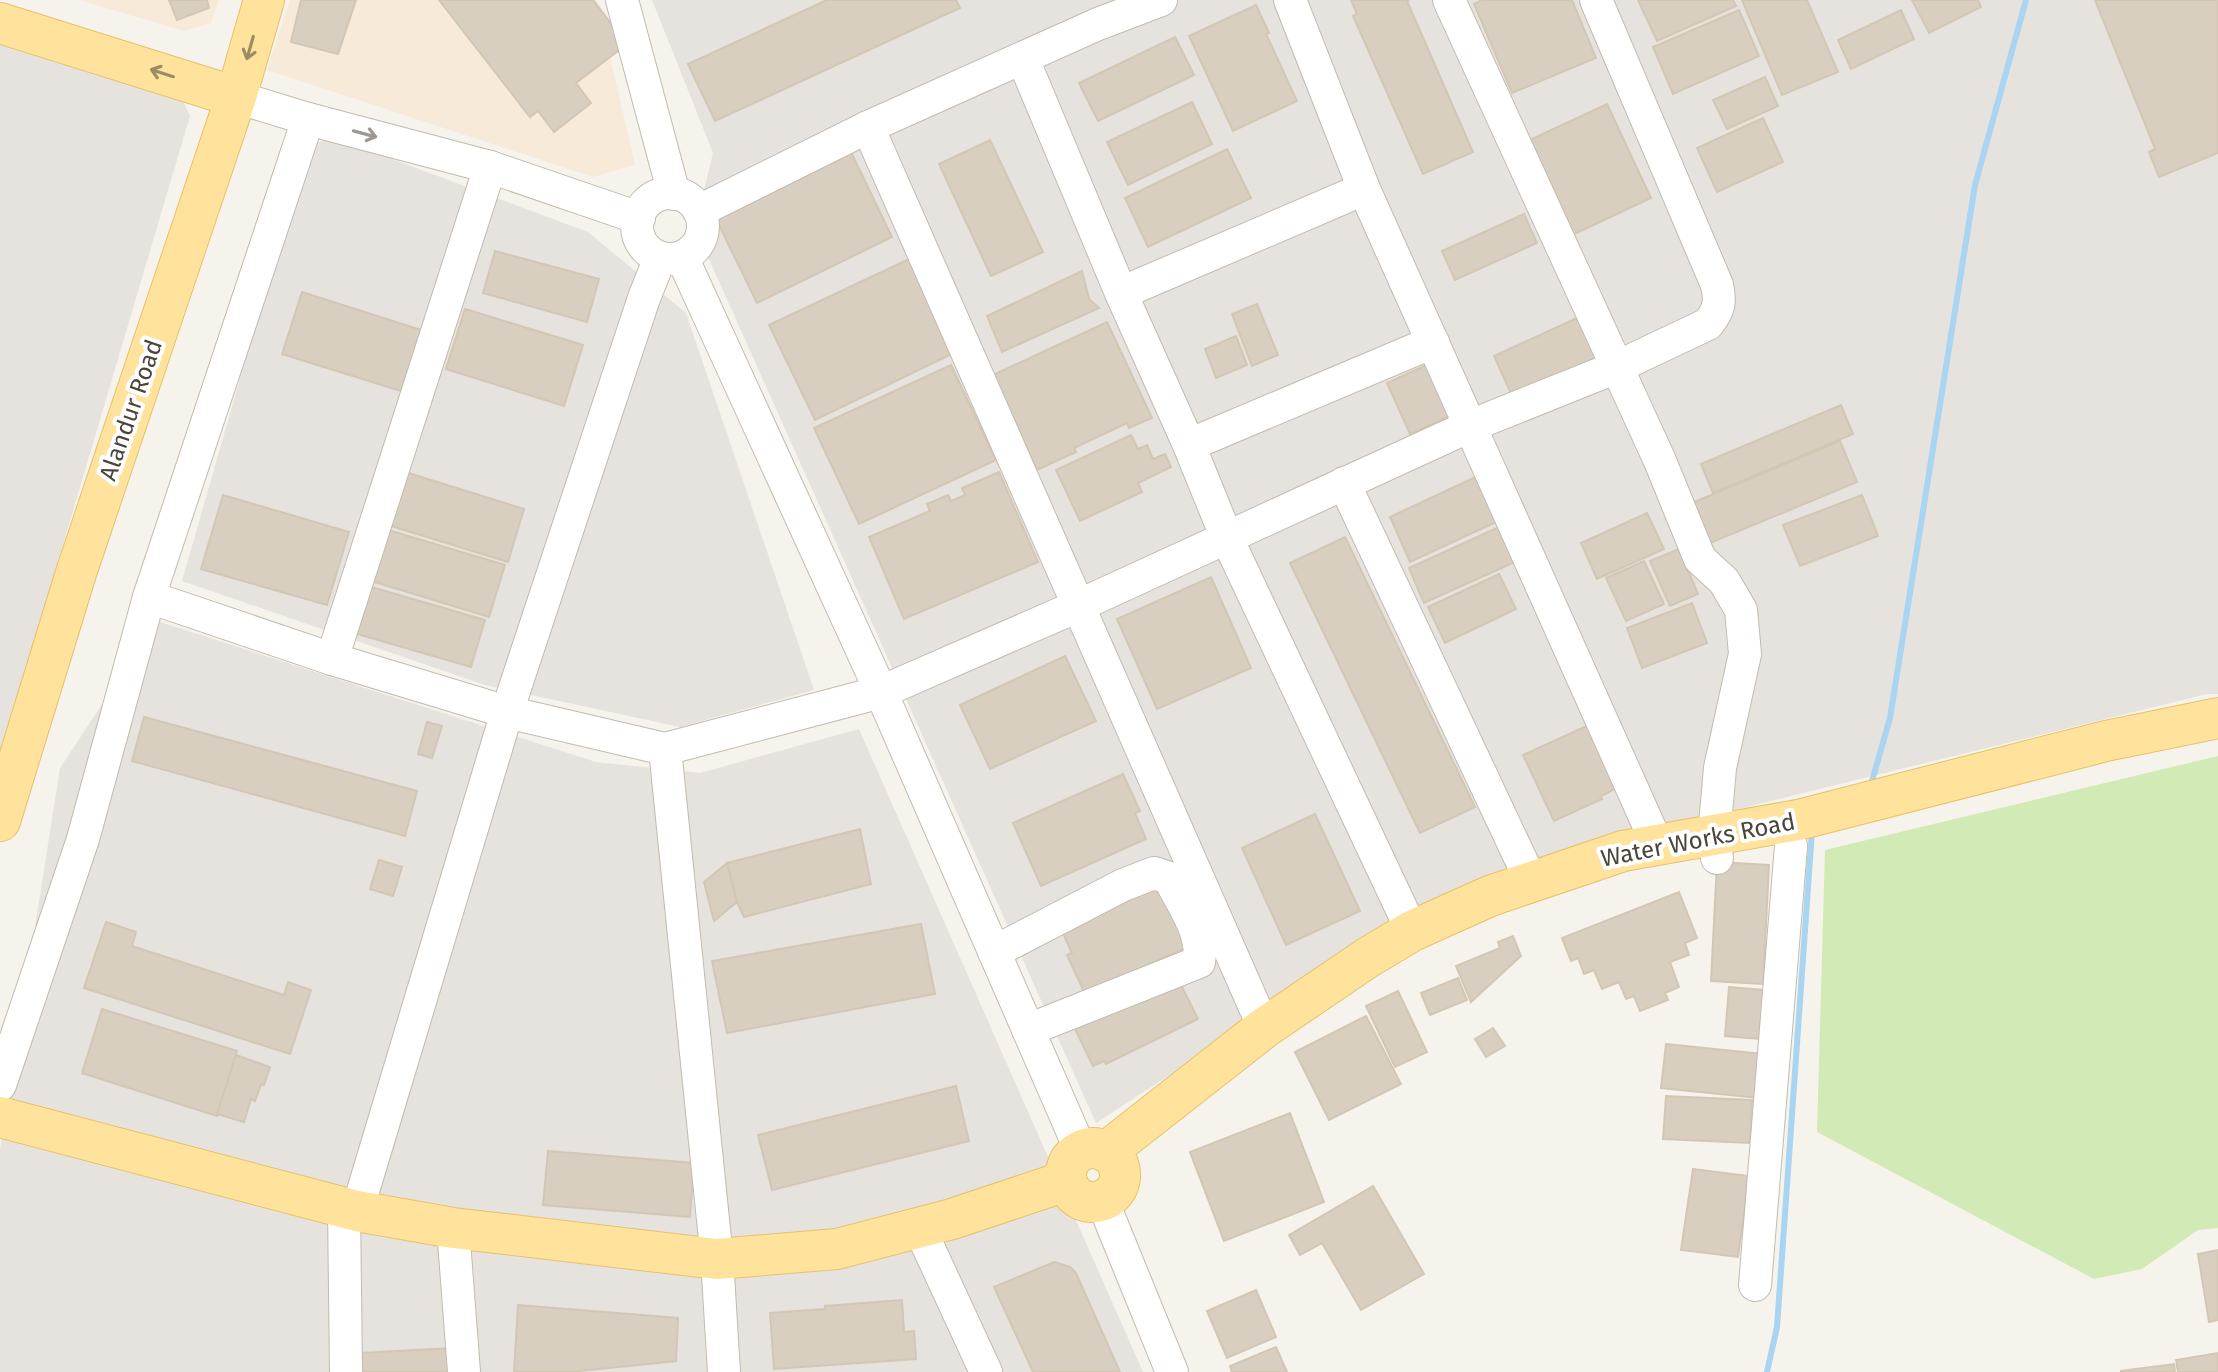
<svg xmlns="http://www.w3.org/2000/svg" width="2218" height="1372" viewBox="0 0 2218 1372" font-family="'Fira Sans',sans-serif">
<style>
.commercial{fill:#f7ead8}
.industrial{fill:#e6e2dd}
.green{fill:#d2eab5}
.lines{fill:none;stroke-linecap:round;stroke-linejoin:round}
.stream{stroke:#a9d4f2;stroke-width:6}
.building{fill:#d8cfc1;stroke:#d3c7b4;stroke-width:2}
.minor-casing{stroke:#c2bbae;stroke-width:34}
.major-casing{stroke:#e6c16a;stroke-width:42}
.minor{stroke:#fff;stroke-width:32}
.major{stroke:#ffe39c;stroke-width:40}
.oneway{stroke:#9c8c66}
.oneway2{stroke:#9c9892}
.labels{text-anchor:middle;stroke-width:8;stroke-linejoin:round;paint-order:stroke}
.street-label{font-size:24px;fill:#4b4439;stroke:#fff}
</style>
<rect width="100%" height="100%" fill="#f6f3ec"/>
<g class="commercial">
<polygon points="79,0 219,0 211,23 184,31"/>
<polygon points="290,0 597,0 635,165 593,177 267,70"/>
</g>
<g class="industrial">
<polygon points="652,0 2218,0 2218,694 2207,694 1546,856 1425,909 1096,1123 695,228 713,153"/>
<polygon points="0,37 177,88 190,116 0,757"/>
<polygon points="336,138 588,232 686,313 814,690 680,727 485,685 182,581 307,145"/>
<polygon points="157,621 596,762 700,773 859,729 1143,1372 0,1372 0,1150 60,768"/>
</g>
<polygon class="green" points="2218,756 2218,1228 2198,1230 2142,1269 2094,1279 1817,1132 1825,850"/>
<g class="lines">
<g class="stream">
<polyline points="1870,788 1890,718 1975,185 2026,0"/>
<polyline points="1767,1372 1777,1327 1812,831"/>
</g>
</g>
<g class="building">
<polygon points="169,0 207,0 209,8 177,20"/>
<polygon points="301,0 356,0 338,54 291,42"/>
<polygon points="439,0 593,0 627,44 576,83 591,103 554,132 538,111 530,117"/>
<polygon points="827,0 956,0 960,8 715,121 688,64"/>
<polygon points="1351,0 1409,0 1407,1 1473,152 1423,174 1353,16 1357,14"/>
<polygon points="1482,0 1572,0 1596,58 1512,93 1474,4"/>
<polygon points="1638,0 1733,0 1736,6 1657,41"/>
<polygon points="1742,0 1807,0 1838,72 1782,95"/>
<polygon points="1912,0 1978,0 1981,7 1929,33"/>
<polygon points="2095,0 2218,0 2218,153 2159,177 2149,152 2155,149"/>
<polygon points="1256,5 1269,33 1266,34 1297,101 1233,131 1189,36"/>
<polygon points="1739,10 1759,56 1673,94 1653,47"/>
<polygon points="1901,10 1914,39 1851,69 1838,40"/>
<polygon points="1175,37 1194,75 1098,121 1079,83"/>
<polygon points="1765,77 1778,106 1727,129 1713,100"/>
<polygon points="1192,102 1212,144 1128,185 1107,142"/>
<polygon points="1607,104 1651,198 1564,239 1519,145"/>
<polygon points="1763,118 1783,162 1717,192 1697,148"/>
<polygon points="990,140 1043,252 991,276 939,164"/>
<polygon points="1227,149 1251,198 1148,247 1125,198"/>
<polygon points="850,150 892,237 757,303 714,215"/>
<polygon points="1524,214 1537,243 1455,280 1442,251"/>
<polygon points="495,251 599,279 587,322 483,293"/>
<polygon points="911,258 956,352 815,420 769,325"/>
<polygon points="1082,271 1089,299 1099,308 1002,352 987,316"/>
<polygon points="302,292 421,330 401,391 282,354"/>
<polygon points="1257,304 1278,355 1252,366 1232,314"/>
<polygon points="465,309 583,345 564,406 446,369"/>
<polygon points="1579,317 1599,361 1514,400 1494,356"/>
<polygon points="1107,322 1152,418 1129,428 1127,423 1074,448 1076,452 1037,470 993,375"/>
<polygon points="1236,336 1247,365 1216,378 1205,349"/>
<polygon points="1431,363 1454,414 1410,434 1387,383"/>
<polygon points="951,365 996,460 859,524 814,428"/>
<polygon points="1841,405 1853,434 1713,493 1701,464"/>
<polygon points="1131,435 1138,449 1147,445 1153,459 1165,454 1171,467 1138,483 1142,492 1080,521 1056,470"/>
<polygon points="1840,441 1857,482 1703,546 1687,505"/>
<polygon points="402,471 524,509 508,562 385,524"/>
<polygon points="999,472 1038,562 904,619 869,537 930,511 927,504 948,495 951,501 965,495 962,488"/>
<polygon points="1486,472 1507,517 1410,562 1390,517"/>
<polygon points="223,495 349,532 327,605 201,569"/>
<polygon points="1862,495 1878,536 1800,566 1783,525"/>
<polygon points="1647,513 1664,549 1597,579 1581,543"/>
<polygon points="1499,527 1515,562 1424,603 1409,568"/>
<polygon points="381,528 505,565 489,617 365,579"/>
<polygon points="1345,537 1475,807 1420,833 1290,563"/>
<polygon points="1679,549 1698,594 1670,606 1650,561"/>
<polygon points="1644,561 1664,604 1626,621 1606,578"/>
<polygon points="1499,574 1516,609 1445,643 1428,607"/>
<polygon points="1211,577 1251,668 1157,709 1117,619"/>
<polygon points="361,584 485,620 471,667 347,631"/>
<polygon points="1692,603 1707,643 1642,668 1627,628"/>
<polygon points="1065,656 1096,721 990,769 960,705"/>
<polygon points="144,717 417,791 405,836 132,761"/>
<polygon points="427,722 442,726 432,758 418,754"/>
<polygon points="1595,722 1617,788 1601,796 1602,799 1554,821 1523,755"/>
<polygon points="1123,774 1140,811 1135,813 1146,839 1041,886 1013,823"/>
<polygon points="1315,814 1360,911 1286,945 1242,848"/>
<polygon points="860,829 871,884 744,917 737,902 727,863"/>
<polygon points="379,860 402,867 393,896 370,889"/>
<polygon points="1717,862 1769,865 1763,984 1711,981"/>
<polygon points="727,863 737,902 714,921 704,882"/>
<polygon points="1164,884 1189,946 1085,994 1067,955 1072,953 1062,931"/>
<polygon points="1679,892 1697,938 1685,943 1689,955 1670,962 1679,987 1665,993 1668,1000 1640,1011 1634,996 1626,999 1619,982 1602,989 1594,970 1584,974 1578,958 1571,961 1562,938"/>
<polygon points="106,922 136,932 132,946 284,995 288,982 311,990 290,1054 84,988"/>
<polygon points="921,924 935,994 727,1033 712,961"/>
<polygon points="1513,936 1521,956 1471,1002 1456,966 1500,948 1498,942"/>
<polygon points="1458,978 1467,1000 1430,1015 1421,993"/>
<polygon points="1178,979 1198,1019 1106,1064 1104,1061 1093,1066 1075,1029"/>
<polygon points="1729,987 1764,990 1760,1039 1725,1036"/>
<polygon points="1398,991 1427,1052 1395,1067 1366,1006"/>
<polygon points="102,1009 237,1051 217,1116 82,1073"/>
<polygon points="1366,1016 1401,1084 1329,1120 1295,1052"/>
<polygon points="1493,1028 1505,1046 1486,1057 1475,1039"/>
<polygon points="1666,1044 1762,1054 1758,1098 1661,1088"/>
<polygon points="236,1055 270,1067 264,1085 261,1084 255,1101 251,1099 244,1122 217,1114"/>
<polygon points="956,1086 969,1141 772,1190 758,1135"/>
<polygon points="1666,1096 1752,1100 1750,1143 1663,1139"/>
<polygon points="1290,1113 1324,1202 1224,1241 1190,1152"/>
<polygon points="548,1151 694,1163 690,1217 543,1205"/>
<polygon points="1693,1169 1749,1176 1738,1257 1681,1250"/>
<polygon points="1373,1186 1424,1274 1361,1310 1322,1243 1300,1255 1289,1235"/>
<polygon points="2218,1250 2218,1320 2209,1322 2198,1254"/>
<polygon points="1054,1262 1070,1267 1076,1273 1120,1372 1033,1372 994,1287"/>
<polygon points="1256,1290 1276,1337 1227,1358 1207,1311"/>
<polygon points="902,1300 904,1332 914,1331 916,1359 774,1369 770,1313 825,1309 825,1306"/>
<polygon points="518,1305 678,1318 676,1361 570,1372 514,1372"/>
<polygon points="1276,1347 1287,1372 1232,1372 1230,1366"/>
<polygon points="453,1348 454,1372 360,1372 360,1353"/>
<polygon points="2218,1353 2218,1372 2178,1372 2176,1360"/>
<polygon points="2174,1364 2175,1372 2121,1372 2121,1371"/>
</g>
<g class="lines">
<defs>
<g id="minor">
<polyline points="622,0 674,194"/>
<polyline points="1290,0 1364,189 1657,844"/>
<polyline points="1449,0 1660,461 1700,559 1724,581 1741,610 1745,654 1720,768 1714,836 1717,858"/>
<polyline points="1023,59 1121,293 1189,445 1226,536 1412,931"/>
<polyline points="236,97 308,119 490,167 639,218"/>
<polyline points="868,127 1264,1028"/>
<circle cx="670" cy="226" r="33"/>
<polyline points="699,211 868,127 1098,24 1161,0"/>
<polyline points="682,257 881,692 1081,1151"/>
<polyline points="1121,293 1364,189"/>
<polyline points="1189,445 1433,342"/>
<polyline points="1344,483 1531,881"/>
<path d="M 149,597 L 332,659 L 507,712 L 665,749 L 881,692 L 1080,605 L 1470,426 L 1617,367 L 1708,324 C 1719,310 1721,302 1717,285 L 1596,0"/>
<polyline points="332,659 490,167"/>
<polyline points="665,749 717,1259 724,1372"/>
<path d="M 994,952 L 1123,885 L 1154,873 L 1169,878 C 1182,904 1204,933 1199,962 L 1028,1030"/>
<polyline points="0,1085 83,839 149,597 308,119"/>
<polyline points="1102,1200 1172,1372"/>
<polyline points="344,1207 346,1372"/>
<polyline points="357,1211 507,712 644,298 660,258"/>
<polyline points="919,1227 986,1372"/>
<polyline points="453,1228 464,1372"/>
<polyline points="1755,1285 1791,846"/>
</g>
<g id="major">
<polyline points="0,23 236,97"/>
<polyline points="0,821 76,573 236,97 264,0"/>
<polyline points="0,1117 357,1211 453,1228 717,1259 837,1249 952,1219 1066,1181"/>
<circle cx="1093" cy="1175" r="27"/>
<polyline points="1106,1152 1264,1028 1367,958 1412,931 1490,896 1623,851 1798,820 2106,741 2218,718"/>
</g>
</defs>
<use href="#minor" class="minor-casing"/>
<use href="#major" class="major-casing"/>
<use href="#minor" class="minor"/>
<use href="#major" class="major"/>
</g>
<defs><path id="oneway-shaft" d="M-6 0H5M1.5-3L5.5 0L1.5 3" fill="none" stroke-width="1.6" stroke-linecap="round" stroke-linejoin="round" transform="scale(2)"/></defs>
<g class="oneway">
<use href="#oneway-shaft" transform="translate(250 48) rotate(106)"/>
<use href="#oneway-shaft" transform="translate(162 73) rotate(-162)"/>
</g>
<use class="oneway2" href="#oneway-shaft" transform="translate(365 134) rotate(15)"/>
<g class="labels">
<g class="street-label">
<text transform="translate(131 410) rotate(-71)" y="8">Alandur Road</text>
<text transform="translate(1698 840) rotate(-11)" y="8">Water Works Road</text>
</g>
</g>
</svg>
